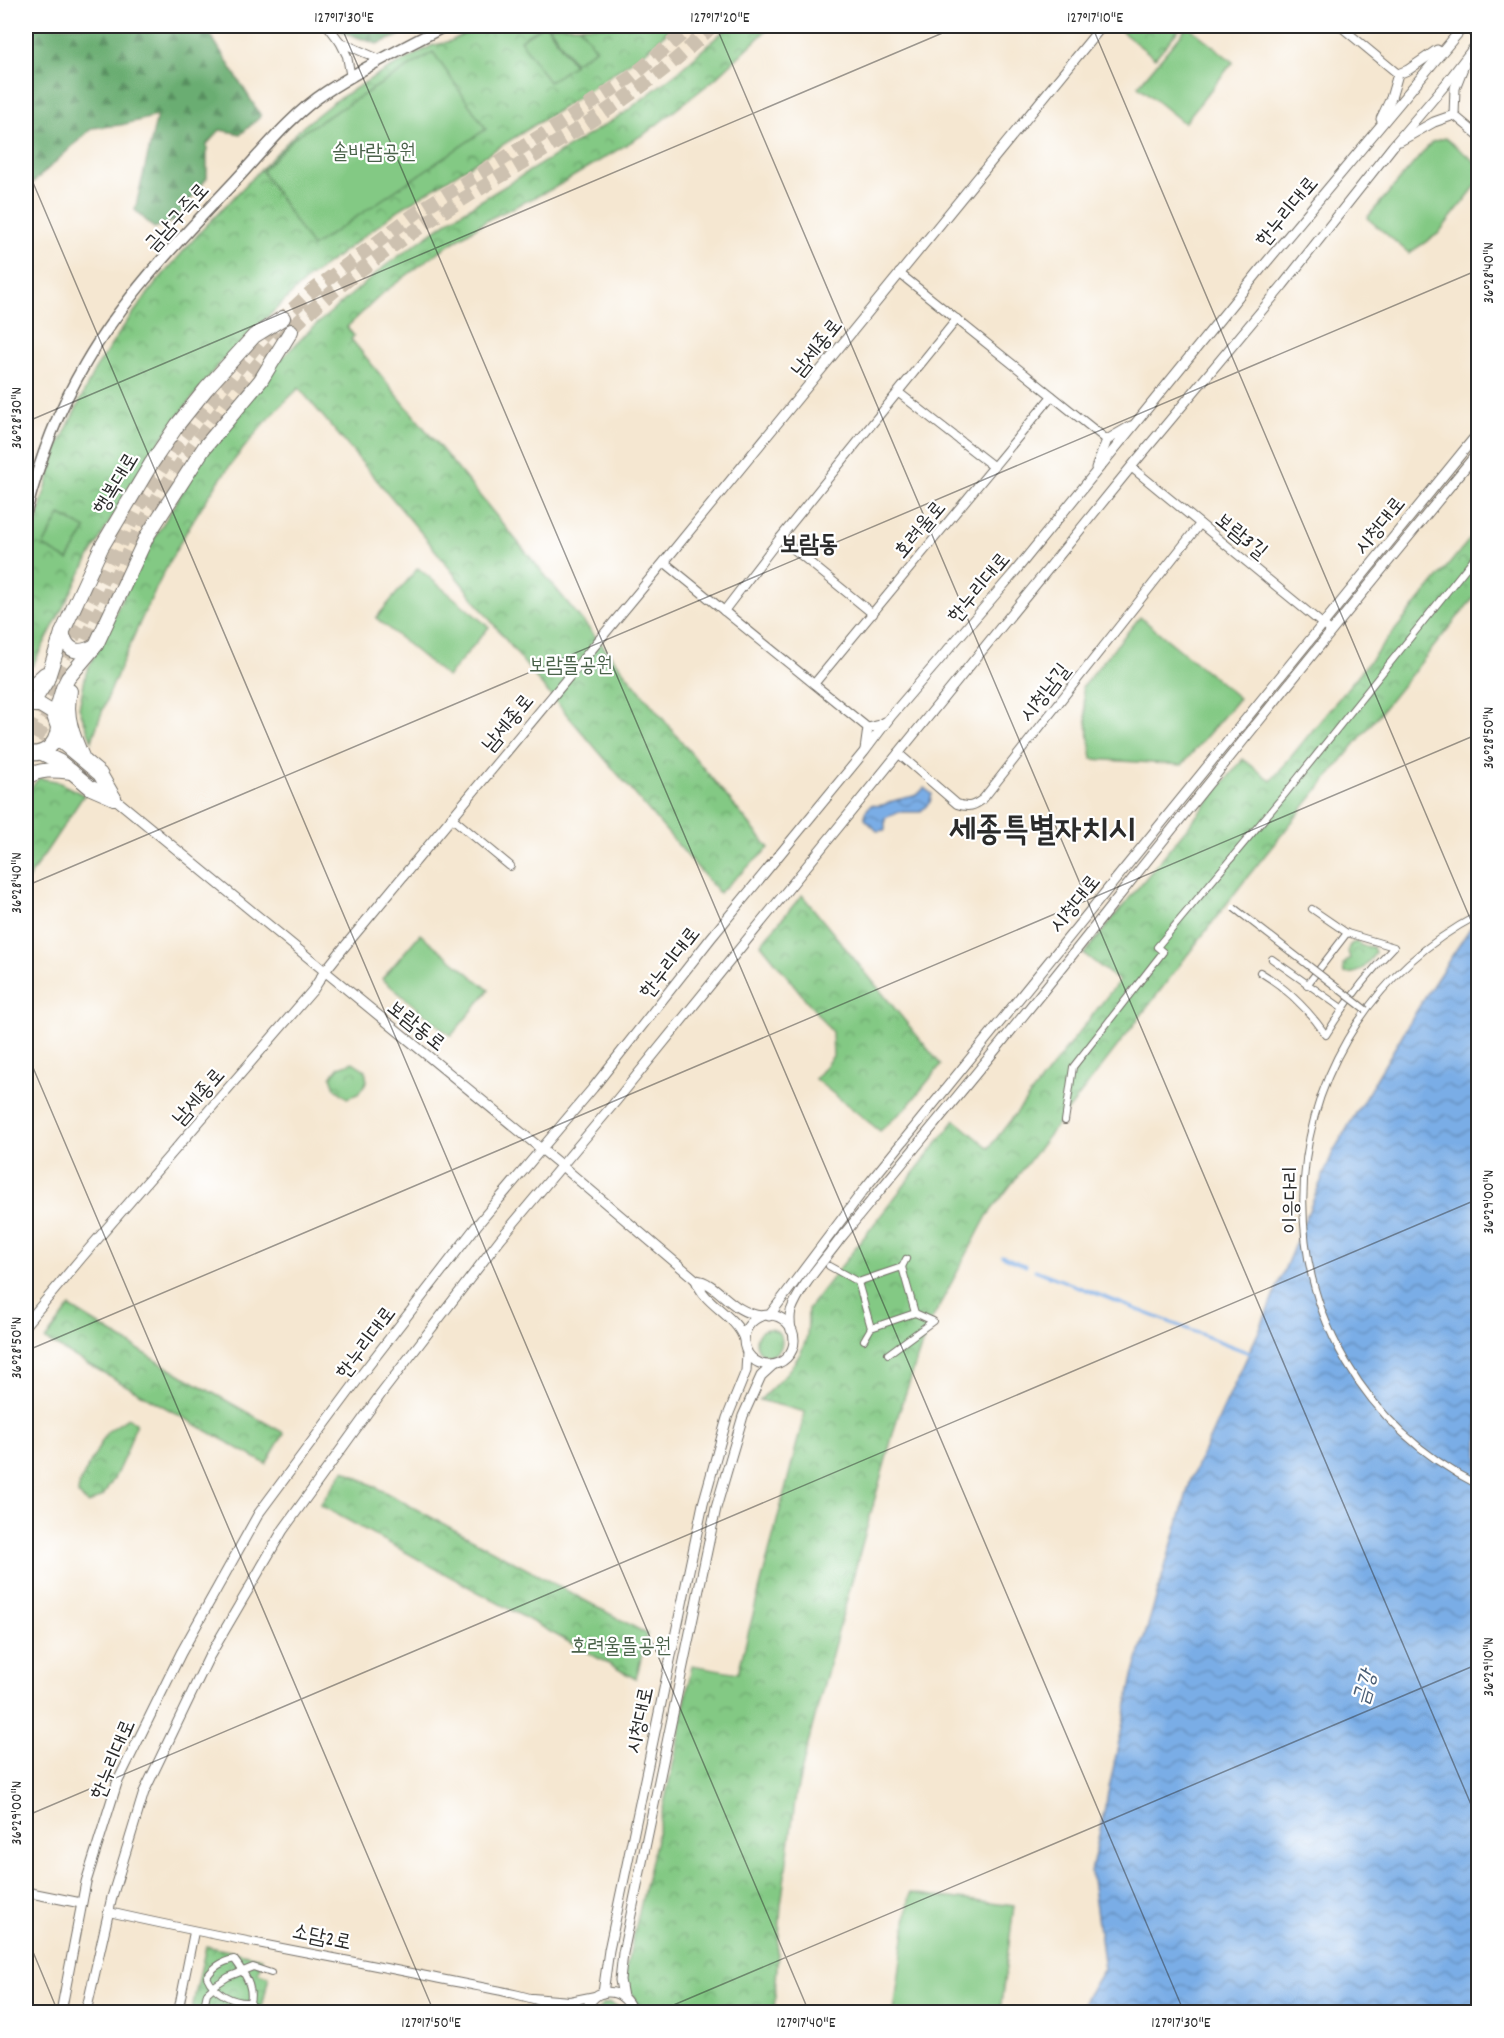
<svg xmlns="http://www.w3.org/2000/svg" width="1504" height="2038" viewBox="0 0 1504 2038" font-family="Dekko,'Poor Story',sans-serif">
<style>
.grass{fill:url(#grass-tufts);stroke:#577a58;stroke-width:1.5}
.forest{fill:url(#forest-firs);stroke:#4a6c4e;stroke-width:1.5}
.park{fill:url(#park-crowns);stroke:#577a58;stroke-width:1.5}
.garden{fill:#83c984;stroke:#577a58;stroke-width:1.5}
.water{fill:url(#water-waves);stroke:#526c88;stroke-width:1.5}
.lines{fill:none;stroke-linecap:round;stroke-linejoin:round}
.stream{stroke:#7aade6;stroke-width:3}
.trunk-tunnel{stroke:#cdc1b0;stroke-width:14;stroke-dasharray:14 7;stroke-linecap:butt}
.pedestrian-casing{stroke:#726d65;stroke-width:8}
.minor-casing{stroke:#726d65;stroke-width:10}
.tertiary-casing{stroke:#726d65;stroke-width:11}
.secondary-casing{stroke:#726d65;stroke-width:13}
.trunk-casing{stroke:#726d65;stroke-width:16}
.pedestrian{stroke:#fff;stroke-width:6}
.minor{stroke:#fff;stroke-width:8}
.tertiary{stroke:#fff;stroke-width:9}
.secondary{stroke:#fff;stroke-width:10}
.trunk{stroke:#fff;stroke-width:14}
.pedestrian-bridge-casing{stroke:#726d65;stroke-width:8;stroke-linecap:butt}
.pedestrian-bridge{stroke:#fff;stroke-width:6}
.ticks{fill:none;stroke:#2b2b2b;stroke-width:1.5;stroke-opacity:0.45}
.labels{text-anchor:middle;stroke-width:4.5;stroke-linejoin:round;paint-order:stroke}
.park-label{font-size:21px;fill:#4a624a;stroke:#fff}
.street-label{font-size:21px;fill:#2b2b2b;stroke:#fff}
.water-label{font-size:22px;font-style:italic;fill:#4b5f76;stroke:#fff}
.quarter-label{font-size:24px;font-weight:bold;fill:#2b2b2b;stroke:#fff}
.town-label{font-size:33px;font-weight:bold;fill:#2b2b2b;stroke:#fff}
.neatline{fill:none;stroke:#2b2b2b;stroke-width:2}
.ticks-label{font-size:15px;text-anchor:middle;fill:#2b2b2b}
</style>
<defs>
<pattern id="grass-tufts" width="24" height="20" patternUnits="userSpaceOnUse" patternTransform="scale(1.5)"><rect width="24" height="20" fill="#83c984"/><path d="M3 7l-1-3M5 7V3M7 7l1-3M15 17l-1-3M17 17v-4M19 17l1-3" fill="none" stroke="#6ba36c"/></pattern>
<pattern id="forest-firs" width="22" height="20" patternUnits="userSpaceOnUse" patternTransform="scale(1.5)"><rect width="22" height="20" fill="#6aad72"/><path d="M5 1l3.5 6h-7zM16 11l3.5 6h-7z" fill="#578d5e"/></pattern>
<pattern id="park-crowns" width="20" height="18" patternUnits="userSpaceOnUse" patternTransform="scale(1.5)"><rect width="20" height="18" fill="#83c984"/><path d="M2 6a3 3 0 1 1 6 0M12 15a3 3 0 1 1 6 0" fill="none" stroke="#6ba36c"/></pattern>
<pattern id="water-waves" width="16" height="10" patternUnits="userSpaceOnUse" patternTransform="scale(1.5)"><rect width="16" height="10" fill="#7aade6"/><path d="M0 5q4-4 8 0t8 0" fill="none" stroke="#648dbb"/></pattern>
</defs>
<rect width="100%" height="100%" fill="#fff"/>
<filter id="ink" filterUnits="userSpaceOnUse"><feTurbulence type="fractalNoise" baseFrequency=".0167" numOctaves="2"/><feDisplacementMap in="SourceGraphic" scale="12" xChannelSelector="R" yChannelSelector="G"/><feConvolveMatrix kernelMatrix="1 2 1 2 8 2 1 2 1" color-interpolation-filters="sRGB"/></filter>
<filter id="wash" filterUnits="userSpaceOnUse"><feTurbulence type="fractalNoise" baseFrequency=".008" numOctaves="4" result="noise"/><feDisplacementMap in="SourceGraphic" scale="24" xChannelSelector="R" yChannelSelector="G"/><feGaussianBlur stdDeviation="1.35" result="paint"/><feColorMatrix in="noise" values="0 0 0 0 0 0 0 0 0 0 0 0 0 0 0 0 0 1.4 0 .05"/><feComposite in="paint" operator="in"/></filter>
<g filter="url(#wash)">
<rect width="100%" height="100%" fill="#f5e7d1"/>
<g class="grass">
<circle cx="769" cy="1342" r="13"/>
<polygon points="610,2003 617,2006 621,2012 597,2012 602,2005"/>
</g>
<g class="forest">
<polygon points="26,26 205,26 261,116 241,134 220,130 207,144 207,178 174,221 154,228 135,210 157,116 121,125 92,128 26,189"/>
<polygon points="337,26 416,26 396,37 377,44 342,32"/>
</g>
<g class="park">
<polygon points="480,26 674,26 646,51 565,106 400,209 307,279 217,366 170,427 129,487 83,569 33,665 26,670 26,569 42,501 58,447 94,371 126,323 156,283 201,231 300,129 332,103 372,78 431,46 451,41"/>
<path d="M 729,26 L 771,26 L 715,79 L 646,133 L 554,188 L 489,219 L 438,252 L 383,293 L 347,327 L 354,336 L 351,339 L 769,848 L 719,893 L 540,683 L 424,536 L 299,388 C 220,462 169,553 127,652 C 114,682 101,711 92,741 L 79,708 L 86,673 L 102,640 L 139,564 L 209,447 L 275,365 L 311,329 L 385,266 L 454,217 L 623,114 L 680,70 Z"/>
<polygon points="1127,26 1182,26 1155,58 1122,32"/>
<path d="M 1478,529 L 1478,592 L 1245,880 L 987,1216 L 927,1329 L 898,1416 L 851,1584 L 812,1728 L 796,1794 L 781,1905 L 774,2012 L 639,2012 L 635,1997 L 626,1988 L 626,1969 L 675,1756 L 692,1665 L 738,1673 L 805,1412 L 760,1400 C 777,1383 800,1363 806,1339 C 809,1330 807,1318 808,1309 L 955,1120 L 989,1148 L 1119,981 L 1084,954 L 1243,759 L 1271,781 Z"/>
<polygon points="39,778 56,781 84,795 26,882 26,793"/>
<polygon points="802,895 941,1065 907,1107 880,1131 815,1079 833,1056 832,1032 761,944"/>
<path d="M 1357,942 L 1362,946 L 1373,947 L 1375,953 C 1367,965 1359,976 1344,973 L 1343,965 L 1350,958 C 1347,951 1347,943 1357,942 Z"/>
<polygon points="353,1062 365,1070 367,1081 358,1094 347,1098 335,1088 331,1077 339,1067"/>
<polygon points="70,1307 167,1367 284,1433 266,1464 45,1340"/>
<polygon points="128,1418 136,1423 127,1451 115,1477 103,1496 88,1504 78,1494 79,1484 107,1432"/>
<polygon points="344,1470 647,1634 636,1679 320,1505"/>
<polygon points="206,1946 262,1958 258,1973 269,1976 261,2012 208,2012 192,2009"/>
</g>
<g class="garden">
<polygon points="542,26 547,26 574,65 549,82 520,40"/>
<polygon points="549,26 579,26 596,49 574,63"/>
<polygon points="1188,26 1233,62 1184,123 1138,86"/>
<polygon points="433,52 486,129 312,247 262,171 296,136"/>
<polygon points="1445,138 1478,164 1478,183 1438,234 1409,253 1367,218 1432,142"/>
<polygon points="60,515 86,529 68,560 43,546"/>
<polygon points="418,568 489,627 447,677 376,618"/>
<polygon points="1140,617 1239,698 1182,765 1092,759 1082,687"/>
<polygon points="420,934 489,990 451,1036 382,979"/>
<polygon points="910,1893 1014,1906 1000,2012 894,2012"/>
</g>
<g class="water">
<path d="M 924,788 L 932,794 L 930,802 L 920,812 L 899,812 L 885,818 L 885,830 L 877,831 L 865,819 L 865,812 L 871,805 C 882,807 886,803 896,800 C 907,796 916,799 924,788 Z"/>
<polygon points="1478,916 1478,2012 1080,2012 1084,2001 1104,1969 1091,1872 1133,1676 1191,1479 1259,1331 1333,1152 1423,1000"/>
</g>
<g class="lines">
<g class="stream">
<polyline points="1002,1256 1026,1266"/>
<polyline points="1035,1270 1252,1354"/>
</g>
</g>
</g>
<g filter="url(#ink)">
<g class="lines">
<g class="trunk-tunnel">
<path d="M 77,659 C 101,609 125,554 153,507 C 174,471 199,438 225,405 C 241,385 257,364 275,345 C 320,298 375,258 429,221 C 524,158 631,108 712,26"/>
<polyline points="26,732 142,500 180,440 265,335 311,292 420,210 563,122 631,77 692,26"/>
<polyline points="26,758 55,703"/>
</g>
<defs>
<g id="pedestrian">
<path d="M 1478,915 C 1247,1037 1243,1365 1478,1485"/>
<polyline points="1272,959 1343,1009"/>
<path d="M 1260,972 C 1288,989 1308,1009 1326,1035 C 1345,1004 1368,973 1394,947 L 1347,933 L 1312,909"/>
<polyline points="1307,985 1347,933"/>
<polyline points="1065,1121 1073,1067 1163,952 1157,947 1285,794 1478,553"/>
<polyline points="829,1266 858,1282 871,1328 915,1313 933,1321 888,1354"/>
<polyline points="902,1267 906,1259"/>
<polyline points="858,1282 902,1267 915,1313"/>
<polyline points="864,1340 871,1328"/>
<path d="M 250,2002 C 233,2003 214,1993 207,1977 C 214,1966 222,1962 234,1959 C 243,1971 254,1986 250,2002 L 257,2012"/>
<polyline points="203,2011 207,1993 217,1984 228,1977 253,1967 271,1973"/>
</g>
<g id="minor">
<polyline points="328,26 340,42"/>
<polyline points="1340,26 1398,74"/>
<polyline points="351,78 347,56 340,42 381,60"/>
<polyline points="1454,115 1478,135"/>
<polyline points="899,273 1107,440"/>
<polyline points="899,393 994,467"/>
<polyline points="1131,467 1331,631"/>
<polyline points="780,538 873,614"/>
<polyline points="664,562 868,728"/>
<polyline points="724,611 780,538 957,319"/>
<polyline points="814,684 1052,396"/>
<path d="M 898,753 L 957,804 C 969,808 974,806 983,799 L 1200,524"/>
<polyline points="451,817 510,866"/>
<path d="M 109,1912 C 213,1936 317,1954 421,1975 C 471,1986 524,1992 571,2012"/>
<polyline points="532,1998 570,2001 595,1996"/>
<polyline points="178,2012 194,1932"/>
</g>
<g id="tertiary">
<polyline points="1381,119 1391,98 1398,74 1408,70 1437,50"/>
<polyline points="1400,141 1434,122 1454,115 1455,88 1464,65"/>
<polyline points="1096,468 1107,440 1131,426"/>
<polyline points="865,750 868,728 880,725 884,722"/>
<polyline points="114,798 562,1166 696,1280"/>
<path d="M 696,1280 C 718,1282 730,1313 762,1316"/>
<path d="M 696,1280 C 704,1305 735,1314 744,1339"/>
<circle cx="769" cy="1340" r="25"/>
<polyline points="769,1316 866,1187 1478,433"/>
<polyline points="26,1324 82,1257 313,990 325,971 341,951 664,562 1102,26"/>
<path d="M 791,1330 C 790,1323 789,1317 791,1311 C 800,1286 825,1260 840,1239 C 929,1130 1020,1022 1107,911 C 1229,757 1353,604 1478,452"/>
<polyline points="26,1892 81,1903"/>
<polyline points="603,1993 609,1950 703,1504 727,1418 746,1371 747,1353"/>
<polyline points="623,1997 620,1980 623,1953 716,1508 743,1416 761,1376 773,1365"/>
<polyline points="61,2012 86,1882 117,1783 181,1653 259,1513 362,1374 478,1224 593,1088 711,938 864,752 891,716 1013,574 1260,270 1464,26"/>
<polyline points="86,2012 112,1897 144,1792 209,1657 283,1530 381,1394 501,1238 616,1101 1131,467 1283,285 1393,146 1445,85 1478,42"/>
<path d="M 586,2012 C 592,1985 625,1986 632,2012"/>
</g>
<path id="secondary" d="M 26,512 C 39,461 58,410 85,364 C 124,296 181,238 235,181 C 263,151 291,115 326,92 C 364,67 405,47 445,26"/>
<g id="trunk">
<path d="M 62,633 C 68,652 78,655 95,646"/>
<polyline points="26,684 34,684 45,674"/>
<path d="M 70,691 C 64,715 73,737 83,759"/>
<polyline points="32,704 47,680 62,633 101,548 151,464 178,424 206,389 254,336 283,318"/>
<polyline points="26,705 40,705 53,713 64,744 100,774 114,798"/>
<polyline points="57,720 56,712 63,688 68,678 96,645 147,536 204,448 261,380 291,331"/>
<path d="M 26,753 C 44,756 56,746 58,728"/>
<polyline points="42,753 60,762 91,788 114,798"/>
<path d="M 26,778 C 39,768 55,770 72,772"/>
</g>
</defs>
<use href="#pedestrian" class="pedestrian-casing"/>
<use href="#minor" class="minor-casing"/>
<use href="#tertiary" class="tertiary-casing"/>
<use href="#secondary" class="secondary-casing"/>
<use href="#trunk" class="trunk-casing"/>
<use href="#pedestrian" class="pedestrian"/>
<use href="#minor" class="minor"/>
<use href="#tertiary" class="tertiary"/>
<use href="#secondary" class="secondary"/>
<use href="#trunk" class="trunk"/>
<defs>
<polyline id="pedestrian-bridge" points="1234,908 1366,1010"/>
</defs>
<use href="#pedestrian-bridge" class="pedestrian-bridge-casing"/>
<use href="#pedestrian-bridge" class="pedestrian-bridge"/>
</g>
</g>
<path class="ticks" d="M 341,26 L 1184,2012M 716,26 L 1478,1821M 1092,26 L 1478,937M 1467,26 L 1478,53M 26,166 L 809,2012M 26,422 L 959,26M 26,886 L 1478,270M 26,1051 L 434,2012M 26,1351 L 1478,734M 26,1816 L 1478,1199M 26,1935 L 58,2012M 657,2012 L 1478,1664"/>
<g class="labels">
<g class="park-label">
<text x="374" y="158">솔바람공원</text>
<text x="571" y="671">보람뜰공원</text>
<text x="621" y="1652">호려울뜰공원</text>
</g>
<g class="street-label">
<text transform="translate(1286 211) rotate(-50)" y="7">한누리대로</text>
<text transform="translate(176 217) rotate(-48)" y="7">금남구즉로</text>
<text transform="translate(816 347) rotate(-51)" y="7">남세종로</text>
<text transform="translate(115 483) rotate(-59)" y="7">행복대로</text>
<text transform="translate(1379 525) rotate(-51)" y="7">시청대로</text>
<text transform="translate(919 529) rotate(-50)" y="7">호려울로</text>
<text transform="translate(1242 535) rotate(39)" y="7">보람3길</text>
<text transform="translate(978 587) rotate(-50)" y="7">한누리대로</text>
<text transform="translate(1044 692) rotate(-52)" y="7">시청남길</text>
<text transform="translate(507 722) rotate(-50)" y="7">남세종로</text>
<text transform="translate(1074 903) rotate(-51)" y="7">시청대로</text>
<text transform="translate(669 962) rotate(-52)" y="7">한누리대로</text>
<text transform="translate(417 1025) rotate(39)" y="7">보람동로</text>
<text transform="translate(198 1096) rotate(-49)" y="7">남세종로</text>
<text transform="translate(1290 1200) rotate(-90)" y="7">이응다리</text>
<text transform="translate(365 1342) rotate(-53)" y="7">한누리대로</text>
<text transform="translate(639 1720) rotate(-78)" y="7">시청대로</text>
<text transform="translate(112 1759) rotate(-67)" y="7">한누리대로</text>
<text transform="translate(322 1936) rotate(12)" y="7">소담2로</text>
</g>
<g class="water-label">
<text transform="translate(1363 1687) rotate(-74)" y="8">금강</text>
</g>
<g class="quarter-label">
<text x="809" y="551">보람동</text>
</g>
<g class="town-label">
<text x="1042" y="839">세종특별자치시</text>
</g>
</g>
<rect width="1504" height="2038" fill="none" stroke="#fff" stroke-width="66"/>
<rect x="33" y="33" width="1438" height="1972" class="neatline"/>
<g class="ticks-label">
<text x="344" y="22">127°17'30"E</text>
<text x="720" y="22">127°17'20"E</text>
<text x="1095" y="22">127°17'10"E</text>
<text transform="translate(1488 273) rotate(-90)" y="5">36°28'40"N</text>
<text transform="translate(16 418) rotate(-90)" y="5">36°28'30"N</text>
<text transform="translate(1488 738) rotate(-90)" y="5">36°28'50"N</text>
<text transform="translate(16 883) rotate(-90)" y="5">36°28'40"N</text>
<text transform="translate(1488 1202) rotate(-90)" y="5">36°29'00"N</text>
<text transform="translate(16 1348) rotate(-90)" y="5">36°28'50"N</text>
<text transform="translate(1488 1667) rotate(-90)" y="5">36°29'10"N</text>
<text transform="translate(16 1813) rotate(-90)" y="5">36°29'00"N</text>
<text x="431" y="2027">127°17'50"E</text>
<text x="806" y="2027">127°17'40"E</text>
<text x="1181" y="2027">127°17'30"E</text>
</g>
</svg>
